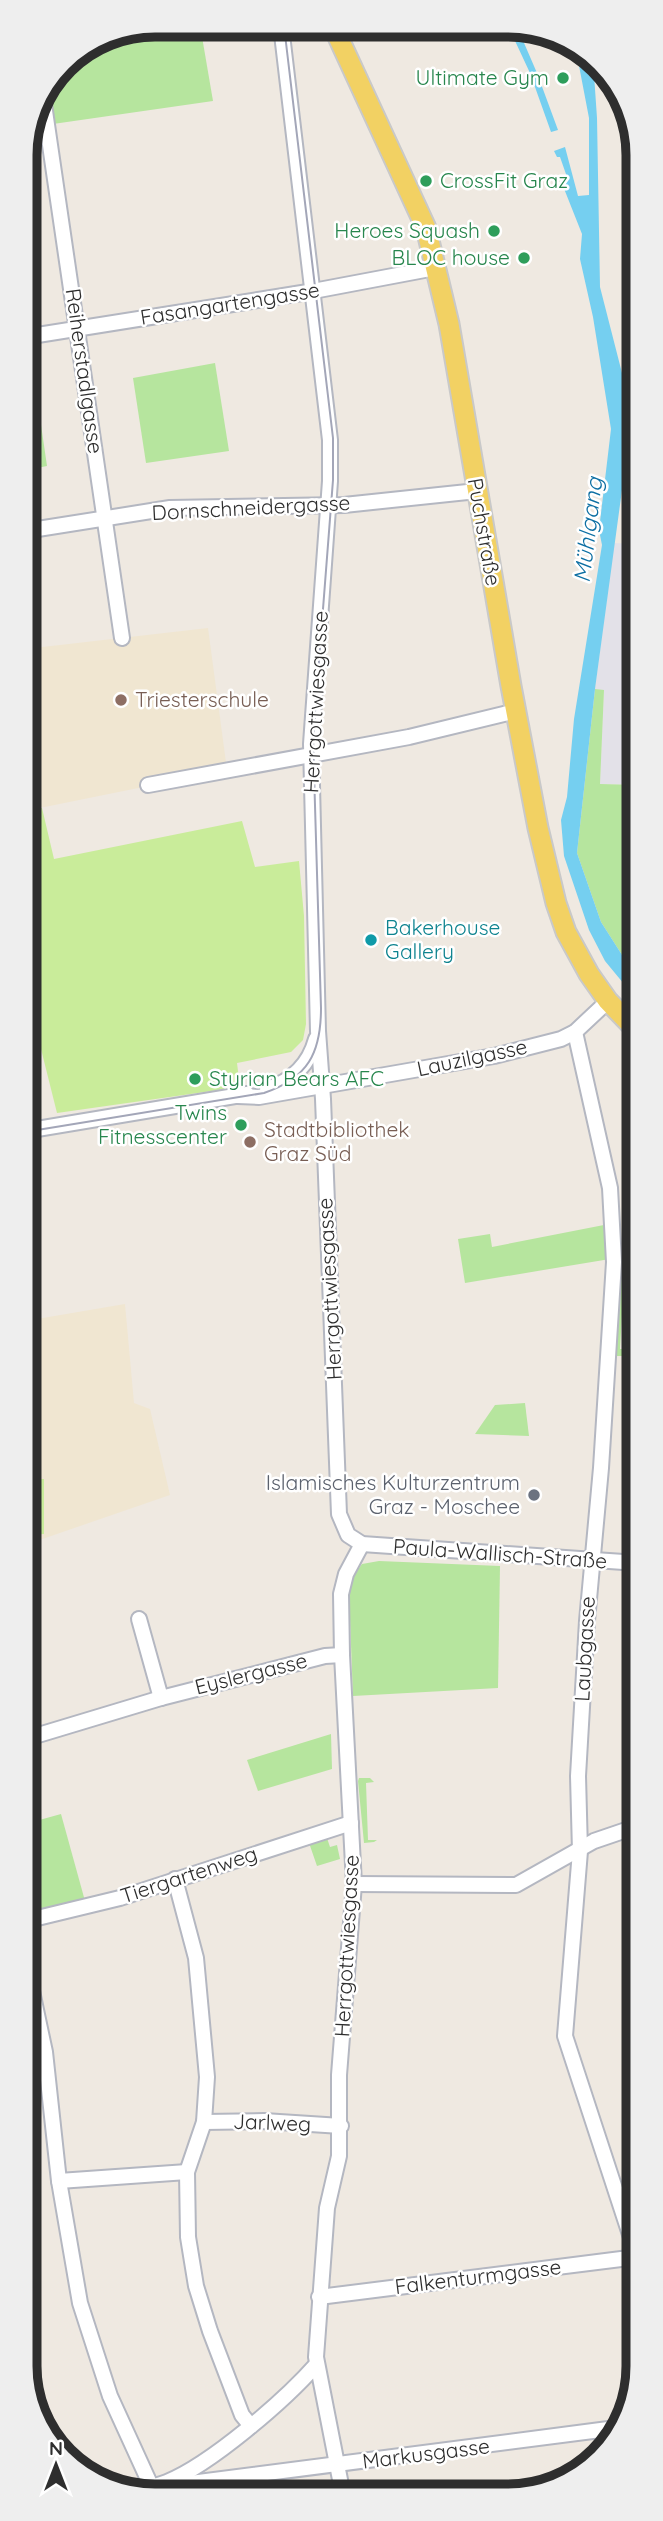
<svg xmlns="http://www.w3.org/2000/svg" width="663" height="2521" viewBox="0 0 663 2521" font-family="Quicksand,sans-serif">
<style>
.industrial{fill:#e3e1e8}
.education{fill:#f0e6d1}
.green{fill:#b6e59e}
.pitch{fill:#c9ec9a}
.water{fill:#75cff0}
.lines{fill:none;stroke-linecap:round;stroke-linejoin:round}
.minor-casing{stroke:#b4b7c1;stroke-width:18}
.major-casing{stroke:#c9c9c9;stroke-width:23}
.minor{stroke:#fff;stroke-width:14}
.major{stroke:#f2d163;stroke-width:19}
.tram{stroke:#a3a6b8;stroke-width:2}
.leisure-dot{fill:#2e9e5b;stroke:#fff;stroke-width:2.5}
.education-dot{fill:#8d6e63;stroke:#fff;stroke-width:2.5}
.culture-dot{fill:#0f9aa8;stroke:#fff;stroke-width:2.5}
.worship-dot{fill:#6b7280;stroke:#fff;stroke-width:2.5}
.labels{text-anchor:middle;stroke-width:5;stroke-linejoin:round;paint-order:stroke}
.leisure-label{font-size:21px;fill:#27864d;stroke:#fff;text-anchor:end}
.street-label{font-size:21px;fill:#2e2e2e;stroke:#fff}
.education-label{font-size:21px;fill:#785e54;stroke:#fff;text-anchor:start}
.culture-label{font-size:21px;fill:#0d838f;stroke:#fff;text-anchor:start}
.worship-label{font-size:21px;fill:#5b616d;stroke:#fff;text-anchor:end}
.water-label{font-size:23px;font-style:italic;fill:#0d6fa3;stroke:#fff}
.rim{fill:none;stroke:#2e2e2e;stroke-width:9}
</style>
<rect width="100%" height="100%" fill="#efe9e1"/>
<polygon class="industrial" points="614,543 637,544 638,785 600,784 604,691 595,689"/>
<g class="education">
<polygon points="208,628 227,770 25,811 25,649"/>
<polygon points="125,1304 134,1403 150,1409 170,1495 25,1545 25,1321"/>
</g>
<g class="green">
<polygon points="155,25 200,25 213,101 53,124 48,94 63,62 105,34"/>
<polygon points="215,363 229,451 146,463 133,378"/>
<polygon points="38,404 47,466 37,468 37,472 27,473 25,406"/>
<polygon points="595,689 604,690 600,784 638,785 638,980 601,922 577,853"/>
<polygon points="609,1224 610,1259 465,1283 458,1239 490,1234 492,1247"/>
<polygon points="620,1278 624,1280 620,1349 638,1349 638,1356 614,1356"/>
<polygon points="525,1403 529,1436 475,1434 495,1405"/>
<polygon points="379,1561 500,1566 498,1688 353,1696 349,1594 351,1579 362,1564"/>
<polygon points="331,1734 332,1769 258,1791 247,1760"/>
<polygon points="370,1778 374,1782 366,1783 368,1840 377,1840 374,1842 364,1843 358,1781 359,1778"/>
<polygon points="61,1814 85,1901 47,1912 39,1908 25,1864 25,1824"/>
<polygon points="326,1835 330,1847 337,1845 340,1859 317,1866 308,1840"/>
</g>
<g class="pitch">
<polygon points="25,683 41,788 25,790"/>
<polygon points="42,808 54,859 242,821 255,867 299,861 304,916 306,1024 303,1040 291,1052 237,1063 240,1087 57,1113 25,985 25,811"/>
<polygon points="25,1479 44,1479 44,1534 25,1535"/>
</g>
<g class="water">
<polygon points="509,28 518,29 537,73 558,130 551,132 530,73"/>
<polygon points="576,50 593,60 597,118 600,287 622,373 630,431 595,689 577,853 601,922 638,980 638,1001 605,961 589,930 564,856 561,820 567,797 574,719 602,545 599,530 611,429 593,317 580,259 582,234 561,181 567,177 560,157 557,157 554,151 565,147 578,196 589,195 589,118"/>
</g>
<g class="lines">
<defs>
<g id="minor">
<polyline points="281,26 330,440 330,481 311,744 318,1031 323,1099 339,1514 348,1535 362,1544 638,1563"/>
<polyline points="44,104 122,638"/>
<polyline points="25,337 308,292 435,268"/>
<polyline points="25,531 170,508 344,505 477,491"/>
<polyline points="148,785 409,737 516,711"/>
<polyline points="575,1032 610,1188 614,1262 601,1468 587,1621 578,1776 580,1851 565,2036 638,2259"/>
<path d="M 267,1089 C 292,1081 309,1065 316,1039"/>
<polyline points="238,1096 259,1097 494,1056 561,1039 575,1032 608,1001"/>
<polyline points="25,1131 247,1094"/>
<polyline points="139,1619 161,1698"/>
<polyline points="25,1739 161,1698 325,1656 342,1655"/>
<polyline points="175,1879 196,1958 207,2077 204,2122 187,2172 188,2237 196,2286 210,2331 242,2415 251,2426"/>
<polyline points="354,1884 516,1885 594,1841 638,1826"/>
<polyline points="25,1890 35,1920"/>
<polyline points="25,1921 120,1898 351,1823"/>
<polyline points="26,1963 45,2052 59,2181 80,2303 110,2396 152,2488 616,2428"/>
<polyline points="204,2122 264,2121 341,2126"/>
<polyline points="59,2181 187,2172"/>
<polyline points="319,2297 637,2257"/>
<path d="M 125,2492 C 139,2488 153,2488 167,2482 C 211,2464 284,2401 316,2365"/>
<polyline points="343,2495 316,2357 327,2208 339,2156 339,2075 354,1884 342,1655 341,1594 346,1574 362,1544"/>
</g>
<polyline id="major" points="333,26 426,228 449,324 511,686 538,828 556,903 566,932 589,974 608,1001 638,1032"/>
</defs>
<use href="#minor" class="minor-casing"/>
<use href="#major" class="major-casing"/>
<use href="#minor" class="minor"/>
<use href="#major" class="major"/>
<path class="tram" d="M 25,1132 L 264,1093 C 308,1078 321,1053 321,1008 L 313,738 L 333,480 L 333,438 L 284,26"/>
</g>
<g class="leisure-dot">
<circle cx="563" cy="78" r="7"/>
<circle cx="426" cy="181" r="7"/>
<circle cx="494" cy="231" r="7"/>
<circle cx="524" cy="258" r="7"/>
<circle cx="195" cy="1079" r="7"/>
<circle cx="241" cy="1125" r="7"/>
</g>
<g class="education-dot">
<circle cx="121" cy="700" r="7"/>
<circle cx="250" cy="1142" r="7"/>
</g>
<circle class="culture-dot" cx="371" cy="940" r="7"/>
<circle class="worship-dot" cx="534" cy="1495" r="7"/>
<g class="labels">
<g class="leisure-label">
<text x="549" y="85">Ultimate Gym</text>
<text x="440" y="188" text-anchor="start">CrossFit Graz</text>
<text x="480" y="238">Heroes Squash</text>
<text x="510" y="265">BLOC house</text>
<text x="209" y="1086" text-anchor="start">Styrian Bears AFC</text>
<text x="227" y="1120">Twins<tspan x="227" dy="24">Fitnesscenter</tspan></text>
</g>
<g class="street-label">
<text transform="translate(230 304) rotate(-9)" y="7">Fasangartengasse</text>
<text transform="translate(84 371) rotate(82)" y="7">Reiherstadlgasse</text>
<text transform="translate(251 508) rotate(-3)" y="7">Dornschneidergasse</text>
<text transform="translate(484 532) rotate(80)" y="7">Puchstraße</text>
<text transform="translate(316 702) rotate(-87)" y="7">Herrgottwiesgasse</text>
<text transform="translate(472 1058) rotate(-12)" y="7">Lauzilgasse</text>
<text transform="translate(330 1289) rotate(-93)" y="7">Herrgottwiesgasse</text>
<text transform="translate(500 1554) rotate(4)" y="7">Paula-Wallisch-Straße</text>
<text transform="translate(585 1649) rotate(-87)" y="7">Laubgasse</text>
<text transform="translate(251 1674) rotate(-14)" y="7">Eyslergasse</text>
<text transform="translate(189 1875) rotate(-18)" y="7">Tiergartenweg</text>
<text transform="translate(347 1946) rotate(-87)" y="7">Herrgottwiesgasse</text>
<text transform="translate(272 2123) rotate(2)" y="7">Jarlweg</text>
<text transform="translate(478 2277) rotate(-7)" y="7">Falkenturmgasse</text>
<text transform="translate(426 2454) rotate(-7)" y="7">Markusgasse</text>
</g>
<g class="education-label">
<text x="135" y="707">Triesterschule</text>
<text x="264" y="1137">Stadtbibliothek<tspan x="264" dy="24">Graz Süd</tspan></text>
</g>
<g class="culture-label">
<text x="385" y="935">Bakerhouse<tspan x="385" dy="24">Gallery</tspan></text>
</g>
<g class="worship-label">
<text x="520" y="1490">Islamisches Kulturzentrum<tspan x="520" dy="24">Graz - Moschee</tspan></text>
</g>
<g class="water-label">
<text transform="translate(588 530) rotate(-83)" y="8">Mühlgang</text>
</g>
</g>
<path d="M0 0H663V2521H0ZM155 37H508A118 118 0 0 1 626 155V2366A118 118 0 0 1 508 2484H155A118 118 0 0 1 37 2366V155A118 118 0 0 1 155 37Z" fill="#eee" fill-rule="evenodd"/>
<path class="rim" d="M155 37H508A118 118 0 0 1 626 155V2366A118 118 0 0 1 508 2484H155A118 118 0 0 1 37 2366V155A118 118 0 0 1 155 37Z"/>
<g transform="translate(56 2465)" stroke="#ffffff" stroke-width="5" paint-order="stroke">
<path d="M0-5L12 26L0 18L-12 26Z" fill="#2e2e2e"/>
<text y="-10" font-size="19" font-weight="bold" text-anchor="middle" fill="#2e2e2e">N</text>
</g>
</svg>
